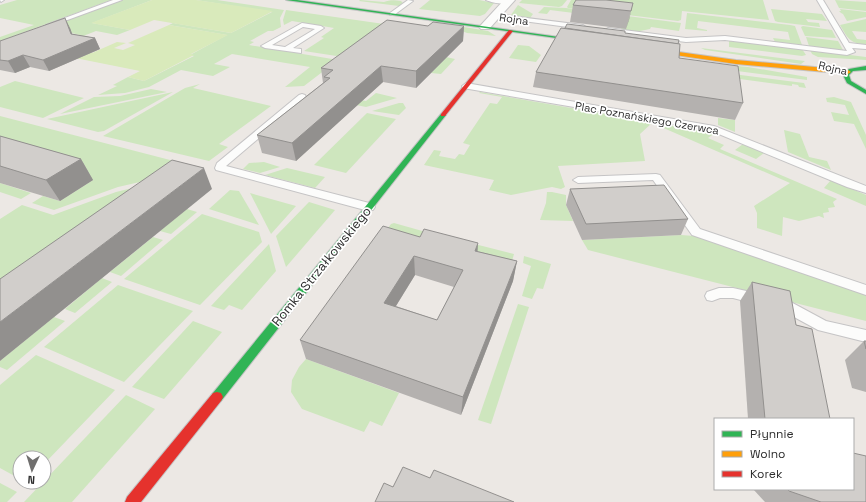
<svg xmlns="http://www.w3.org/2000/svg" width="866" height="502" viewBox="0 0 866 502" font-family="'Space Grotesk',sans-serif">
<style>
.green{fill:#cee6be}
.pitch{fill:#d9eabb}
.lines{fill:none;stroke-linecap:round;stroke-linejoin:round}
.lane-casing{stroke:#c5c4c5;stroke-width:2}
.street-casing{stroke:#c5c4c5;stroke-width:2}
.fast-casing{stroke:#c5c4c5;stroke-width:2}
.slow-casing{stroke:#c5c4c5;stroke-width:2}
.jam-casing{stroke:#c5c4c5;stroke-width:2}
.lane{fill:#fcfcfb;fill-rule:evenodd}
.street{fill:#fcfcfb;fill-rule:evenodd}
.fast{fill:#30b455;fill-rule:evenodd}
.slow{fill:#ff9f0a;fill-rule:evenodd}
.jam{fill:#e5322d;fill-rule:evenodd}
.wall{fill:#b4b1af;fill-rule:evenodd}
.shaded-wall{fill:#92908e}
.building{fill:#d1cecb;stroke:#92908e;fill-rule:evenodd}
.labels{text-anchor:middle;stroke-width:3.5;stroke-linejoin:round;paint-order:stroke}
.far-street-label{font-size:11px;fill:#2e2e2e;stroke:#fff}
.street-label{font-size:13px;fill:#2e2e2e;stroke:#fff}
</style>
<rect width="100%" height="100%" fill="#ece8e4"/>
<g class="green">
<polygon points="17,0 111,0 0,41 0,37 34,25 0,18 0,5"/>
<polygon points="123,0 152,0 92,23 130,30 117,35 96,31 58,46 80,35 47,27"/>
<polygon points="196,0 217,0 284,10 280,18 281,27 273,31 268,31 250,41 254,42 249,45 338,60 304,86 285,87 310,67 232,54 214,64 230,67 213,76 181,70 149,87 125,93 98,95 117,86 113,85 128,77 144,81 194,56 190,55 227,35 169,25 173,23 231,33 272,12"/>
<path d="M 360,0 L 384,2 C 389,0 395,0 401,1 L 403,3 L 399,6 L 359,1 Z"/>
<polygon points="430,0 479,0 494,3 485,14 480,16 419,9"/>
<polygon points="522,0 567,0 562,6 559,7 519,3"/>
<polygon points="571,0 763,0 769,20 682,11 681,20 678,21 568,8 567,7"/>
<polygon points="835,0 866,2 866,11 839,8"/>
<polygon points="518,5 533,14 530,18 511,15"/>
<polygon points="544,7 566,8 681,23 679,31 651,27 650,29 635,32 620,30 629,20 550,10 547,14 538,13"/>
<polygon points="771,9 822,14 827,21 806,19 808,22 819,23 820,27 778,22 775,21"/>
<polygon points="840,9 866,12 866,17 847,21 843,14 841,13 839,11 841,11"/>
<polygon points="286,10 384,24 343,57 304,51 324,38 321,37 334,28 292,21 284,25 283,20"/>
<polygon points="687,13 790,25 795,26 802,45 775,42 773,38 790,40 788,32 698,21 697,28 707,30 707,31 685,29"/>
<path d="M 866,19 L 866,32 L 852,31 L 857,39 L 866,40 L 866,45 C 850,43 848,39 840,25 Z"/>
<polygon points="803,26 832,30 836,38 805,36 801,27"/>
<polygon points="464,27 488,31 496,36 467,33 462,31"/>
<polygon points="806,37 838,41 843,50 809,46"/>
<polygon points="729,40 802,49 806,55 802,56 729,47"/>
<polygon points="518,45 529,46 541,55 536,62 509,58"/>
<polygon points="701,48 805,61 801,64 705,50"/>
<polygon points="810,50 866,57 866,60 818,57 812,54"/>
<polygon points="446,57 455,59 441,74 431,73"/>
<polygon points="705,63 748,67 807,77 807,80 706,67"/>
<polygon points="686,68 804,83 806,88 799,87 798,85 792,84 792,86 725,77"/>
<polygon points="15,81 84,98 43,118 0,107 0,87"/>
<polygon points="200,84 193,88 271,106 219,144 228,147 209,161 103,136 185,88"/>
<polygon points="151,89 167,92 60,114 94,97 120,96"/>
<polygon points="173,92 104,131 98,132 47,119"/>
<polygon points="480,92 715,133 708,138 724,145 720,149 837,199 833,202 835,207 828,208 829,212 823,213 824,218 819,216 799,221 783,217 782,236 757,228 757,213 754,206 790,183 652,123 640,134 645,161 558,166 565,187 561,189 552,187 511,195 489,190 494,180 424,165 434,150 441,151 439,156 455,159 459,154 464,155 470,145 463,143 490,103 497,104 502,97 479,93"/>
<polygon points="376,93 397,98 366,107 327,99 327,94 366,101"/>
<polygon points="834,97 851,102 866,135 866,149 854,124 834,121 831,112 849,115 845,105 827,102 826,98"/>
<polygon points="399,103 403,103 406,108 399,115 372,111"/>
<polygon points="367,113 396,119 346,173 314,165"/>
<polygon points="0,116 201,168 118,187 54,210 32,203 43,196 60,201 93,180 0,153"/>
<polygon points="718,118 735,120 735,132 718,125"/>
<polygon points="784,130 800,134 809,157 827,161 831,170 788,152"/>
<polygon points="743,144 764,153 756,159 735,150"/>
<polygon points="264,162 280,167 260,173 243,169 249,163"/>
<polygon points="287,168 325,177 315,188 265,175"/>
<polygon points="173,178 0,316 0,219 22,205 53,215 116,192"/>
<polygon points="831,180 866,195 866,206 824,188"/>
<polygon points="0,183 31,193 21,199 0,192"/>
<polygon points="230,190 239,191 259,225 209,209"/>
<polygon points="547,192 552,192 566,195 566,205 573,221 540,220 546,203"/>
<polygon points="250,193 296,206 271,234"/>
<polygon points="309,202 335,210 286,267 276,236"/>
<polygon points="187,209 197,212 171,234 160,231"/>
<polygon points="202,214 259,232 262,242 200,305 124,279"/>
<polygon points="394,223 433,234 428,241 388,228 391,224"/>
<polygon points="681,235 694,236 866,295 866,321 588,250 582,240"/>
<polygon points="153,237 163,240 121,276 110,272"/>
<polygon points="455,239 514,254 512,261 452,246"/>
<polygon points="269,244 276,271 242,310 229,305 224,310 211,306"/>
<polygon points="524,256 551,264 543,289 537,288 532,299 522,296 531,266 523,263"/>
<polygon points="102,278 112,282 75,313 65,309"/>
<polygon points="118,285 193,311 124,382 44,347"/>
<polygon points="518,304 529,307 491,424 478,420"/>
<polygon points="54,317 65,321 7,370 0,367 0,361"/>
<polygon points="193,321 222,332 164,399 132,387"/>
<polygon points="36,355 115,390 44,464 44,458 20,458 20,479 0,468 0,385"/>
<polygon points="306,359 399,393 382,426 370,421 364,432 302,409 291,392 292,380 299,367"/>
<polygon points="126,395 155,409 72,502 24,502"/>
<polygon points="0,483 17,492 7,502 0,502"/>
</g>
<g class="pitch">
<polygon points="152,0 196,0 273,11 231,33 154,20 130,30 91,23"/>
<polygon points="169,25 228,35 191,54 194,55 144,81 128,77 140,71 70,57 84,51 92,53 117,42 126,43 114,48 123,50 135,45 128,43"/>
</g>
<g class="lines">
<defs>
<g id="lane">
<polygon points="0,0 4,0 1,2"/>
<polygon points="113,0 122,0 51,26 46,25"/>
<polygon points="408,0 413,1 394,15 390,15 390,13"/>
<path d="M 486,0 L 506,0 L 511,2 C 505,5 492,3 486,0 Z"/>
<polygon points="817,0 823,0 849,43 866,45 866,49 852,48 855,52 847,55 725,40 686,42 608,32 605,30 608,28 686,38 725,36 847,51"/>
<polygon points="495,14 583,25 586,27 583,29 493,17 493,15"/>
<path d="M 302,23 L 321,26 L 324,28 L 293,48 L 301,49 L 301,53 L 265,48 L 261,46 ZM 303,27 L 315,29 L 285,47 L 272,45 Z"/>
<polygon points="466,83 714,126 866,186 866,193 847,187 709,130 463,88 462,86"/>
<polygon points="302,94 305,95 306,97 305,99 226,166 373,204 375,207 373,210 365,210 216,170 215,168 217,163 299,95"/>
<polygon points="656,174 660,175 700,229 866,285 866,295 692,235 653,180 578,183 573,180 578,177"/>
<polygon points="719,288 733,288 787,300 826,321 866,330 866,342 818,330 783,311 733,298 720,298 712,301 707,300 705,296 707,292"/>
</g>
<polygon id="street" points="504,0 515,0 489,29 481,29 479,27 481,25"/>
<g id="fast">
<polygon points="286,0 297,0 587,41 585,42"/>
<polygon points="866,66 866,70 853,71 849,75 851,81 866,90 866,94 847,83 843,75 849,69"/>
<polygon points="441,114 446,115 221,401 217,402 213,401 211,397 213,393"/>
</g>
<polygon id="slow" points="650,48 736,60 848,70 851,72 848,74 736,64 648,51 648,49"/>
<g id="jam">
<polygon points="509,30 513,31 445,116 441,116 441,114"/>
<polygon points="217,392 221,393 223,397 221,401 141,502 125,502 127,497 213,393"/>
</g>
</defs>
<use href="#lane" class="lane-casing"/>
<use href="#street" class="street-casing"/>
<use href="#fast" class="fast-casing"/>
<use href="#slow" class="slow-casing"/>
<use href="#jam" class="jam-casing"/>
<use href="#lane" class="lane"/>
<use href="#street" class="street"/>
<use href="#fast" class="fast"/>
<use href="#slow" class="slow"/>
<use href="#jam" class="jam"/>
</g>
<g class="wall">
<polygon points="633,3 626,29 570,22 573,5"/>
<polygon points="428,26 464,26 463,41 416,88 383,82 296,161 262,153 257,135 323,83 321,68"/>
<polygon points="70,28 72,34 95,38 100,49 49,71 30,67 15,73 0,70 0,41"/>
<polygon points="625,33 679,58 743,103 735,120 533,87 536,72"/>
<polygon points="0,136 81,159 93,180 60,201 0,183"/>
<polygon points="570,189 688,219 681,235 582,240 566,205"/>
<path d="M 420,237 L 517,261 L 513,281 L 461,415 L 306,359 L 300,340 ZM 415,275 L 454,287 L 437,320 L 396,306 Z"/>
<polygon points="752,282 796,325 830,419 748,419 740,301"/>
<polygon points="864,341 866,341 866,392 852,388 845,360"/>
<polygon points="753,489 853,489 866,502 765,502"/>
</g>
<g class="shaded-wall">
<polygon points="633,3 629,20 626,29 631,11"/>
<polygon points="65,18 70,28 76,44 71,34"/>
<polygon points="464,26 463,41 416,88 416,71"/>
<polygon points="95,38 100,49 49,71 43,60"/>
<polygon points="23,55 30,67 15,73 8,61"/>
<polygon points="381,66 383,82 296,161 292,143"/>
<polygon points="81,159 93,180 60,201 46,180"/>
<polygon points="204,168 212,189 0,361 0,322"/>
<polygon points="478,243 477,262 475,251"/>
<polygon points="414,256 415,275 386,322 384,303"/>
<polygon points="517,261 513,281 461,415 463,397"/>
</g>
<g class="building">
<polygon points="576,0 606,0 633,3 631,11 573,5"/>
<polygon points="65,18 71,34 95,38 43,60 23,55 8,61 0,60 0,41"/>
<polygon points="387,20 428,26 433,22 464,26 416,71 381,66 292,143 257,135 330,78 324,77 333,70 321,68"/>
<polygon points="567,24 625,31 625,33 679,40 678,44 565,28"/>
<polygon points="561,28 680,44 679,58 738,66 743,103 536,72"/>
<polygon points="0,136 81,159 46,180 0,166"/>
<polygon points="172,160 204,168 0,322 0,279"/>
<polygon points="664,185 688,219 586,224 570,189"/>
<path d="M 383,226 L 420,237 L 424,229 L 478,243 L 475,251 L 517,261 L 463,397 L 300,340 ZM 414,256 L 463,270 L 437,320 L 384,303 Z"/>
<polygon points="752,282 790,291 796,325 812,329 830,419 765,419"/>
<polygon points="864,341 866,341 866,349"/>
<polygon points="853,453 866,456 866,502 821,502 789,491 787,489 853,489"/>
<polygon points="403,467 430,478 434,470 514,502 375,502 384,483 393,487"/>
</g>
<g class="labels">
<g class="far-street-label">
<text transform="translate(514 19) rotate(8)" y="4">Rojna</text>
<text transform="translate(833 68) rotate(13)" y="4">Rojna</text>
<text transform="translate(647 118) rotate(10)" y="4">Plac Poznańskiego Czerwca</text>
</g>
<g class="street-label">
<text transform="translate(321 266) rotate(-51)" y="5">Romka Strzałkowskiego</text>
</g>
</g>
<rect x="714" y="418" width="140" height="72" fill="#ffffff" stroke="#ababab"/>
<rect x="722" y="431" width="20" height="6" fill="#30b455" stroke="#ababab"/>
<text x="750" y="438" font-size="12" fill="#2e2e2e">Płynnie</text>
<rect x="722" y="451" width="20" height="6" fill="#ff9f0a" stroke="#ababab"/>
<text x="750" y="458" font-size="12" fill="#2e2e2e">Wolno</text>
<rect x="722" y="471" width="20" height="6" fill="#e5322d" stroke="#ababab"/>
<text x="750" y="478" font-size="12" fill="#2e2e2e">Korek</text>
<g transform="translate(32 470) rotate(184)"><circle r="19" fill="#ffffff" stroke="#ababab"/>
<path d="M0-3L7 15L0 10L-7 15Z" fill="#706f6e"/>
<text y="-6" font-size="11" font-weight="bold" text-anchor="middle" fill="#2e2e2e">N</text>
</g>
</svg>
